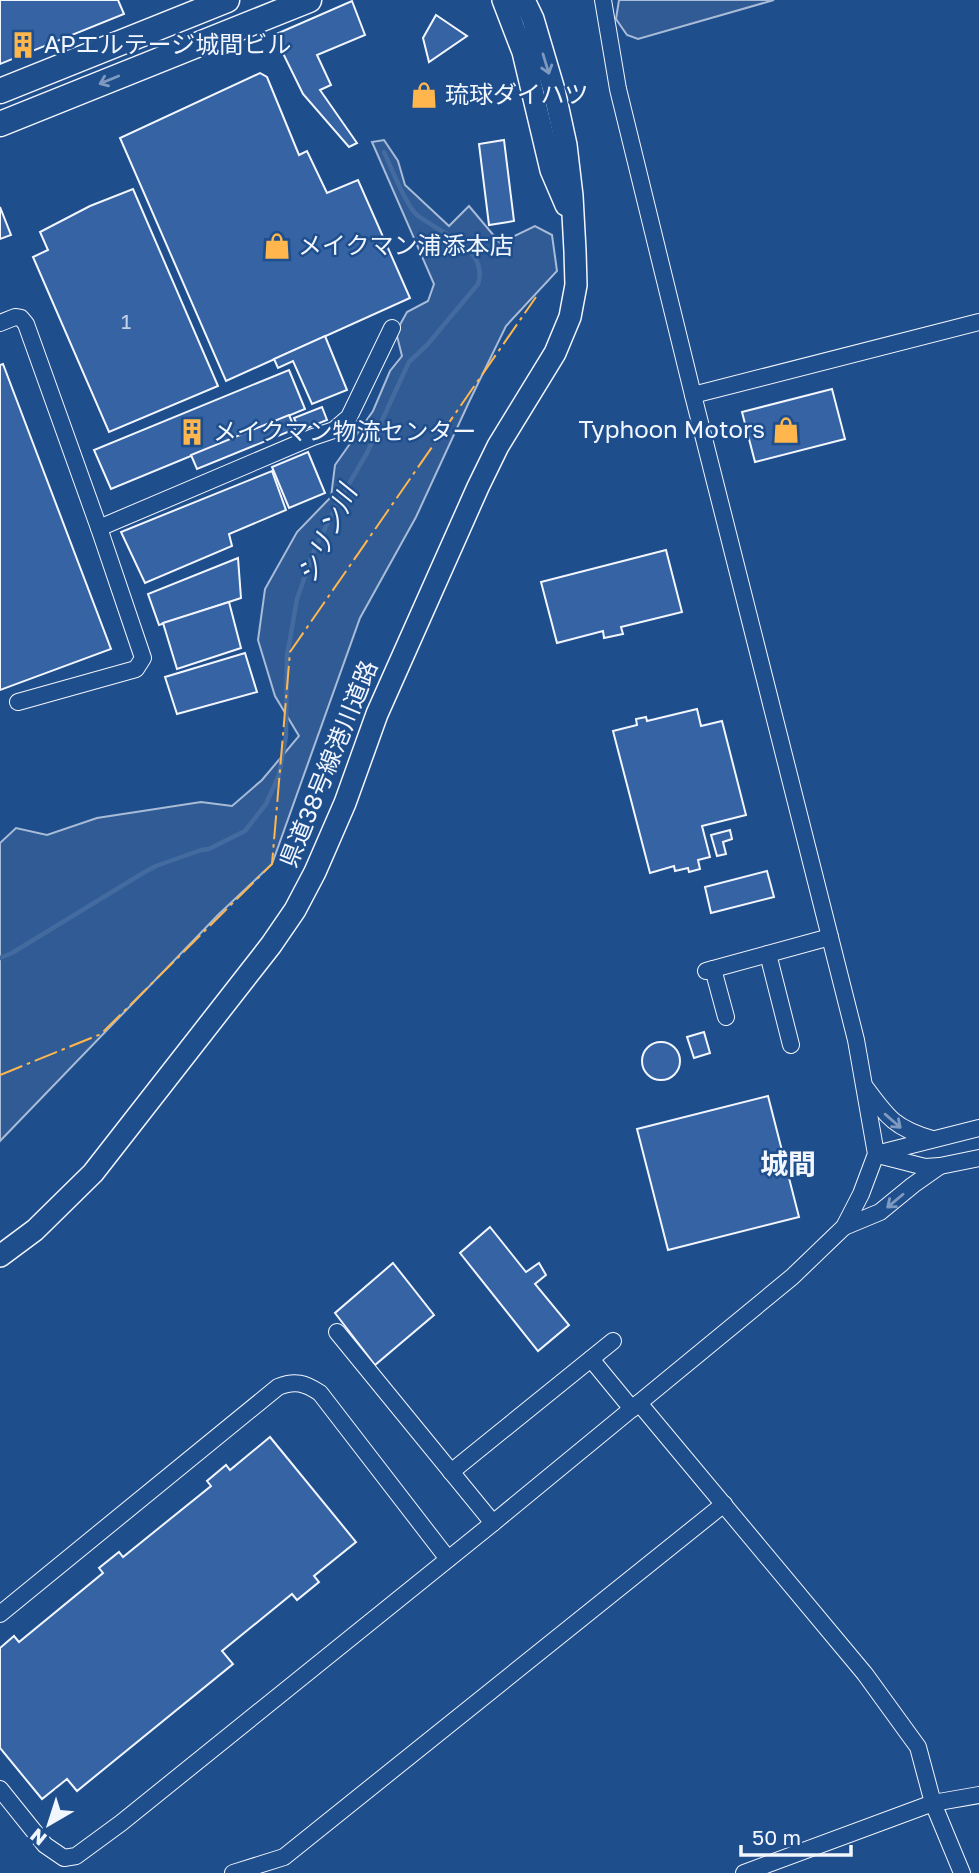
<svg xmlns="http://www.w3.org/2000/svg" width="979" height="1873" viewBox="0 0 979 1873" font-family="'Golos Text','Noto Sans JP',sans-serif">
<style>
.green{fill:#305b95;stroke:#a8bbd7;stroke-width:2}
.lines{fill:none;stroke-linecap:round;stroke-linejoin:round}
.stream{stroke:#446ba0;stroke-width:4.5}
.building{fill:#3563a3;stroke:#f2f6ff;stroke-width:2}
.minor-casing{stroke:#f2f6ff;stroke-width:18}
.major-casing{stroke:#f2f6ff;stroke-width:24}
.highway-casing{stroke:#f2f6ff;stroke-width:27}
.minor{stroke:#1f4e8c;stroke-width:16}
.major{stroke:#1f4e8c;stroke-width:21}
.highway{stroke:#1f4e8c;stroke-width:24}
.power{stroke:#ffb74d;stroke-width:2;stroke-dasharray:24 5 3.5 5;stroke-linecap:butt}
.oneway{stroke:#7e9ac0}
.labels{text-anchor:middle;stroke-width:5;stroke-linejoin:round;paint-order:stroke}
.number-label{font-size:21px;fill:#c3d1e8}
.poi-label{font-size:24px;fill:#f2f6ff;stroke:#1f4e8c;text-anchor:start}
.street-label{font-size:24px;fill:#f2f6ff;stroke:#1f4e8c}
.water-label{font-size:26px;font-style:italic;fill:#f2f6ff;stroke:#1f4e8c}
.quarter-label{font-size:28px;font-weight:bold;fill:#f2f6ff;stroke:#1f4e8c}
</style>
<rect width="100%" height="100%" fill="#1f4e8c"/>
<g class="green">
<polygon points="619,0 774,0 638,39 627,35 616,19"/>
<polygon points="384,140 398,161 405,185 449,226 469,206 500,243 535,226 552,235 557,271 506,326 469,402 416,517 360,618 272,864 218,915 0,1141 0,843 16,828 47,835 97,818 201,802 232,806 262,780 299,736 275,696 258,640 265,589 297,532 331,497 335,465 373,411 390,371 402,356 396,332 407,312 428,301 434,284 372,142"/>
</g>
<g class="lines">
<path class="stream" d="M 0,958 L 12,953 L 143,873 L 156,866 L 201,850 L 209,849 L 245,831 L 266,804 L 279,775 L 286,736 L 287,656 L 297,599 L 315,548 L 339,501 L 367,453 L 409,362 L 427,345 L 478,284 C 488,254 453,238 432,225 C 426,221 418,217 414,212 C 401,195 393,171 384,152"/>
</g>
<g class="building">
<polygon points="0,0 118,0 124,14 0,64"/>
<polygon points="352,1 365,35 317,55 331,85 320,90 357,143 349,147 303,94 274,35"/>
<polygon points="436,15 467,36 429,62 423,38"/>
<polygon points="260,73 267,77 299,155 307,151 327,193 358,180 410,298 226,381 120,138"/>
<polygon points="504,140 514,221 489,225 479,144"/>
<polygon points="133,189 218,386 109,432 33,257 48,250 40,232 90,206"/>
<polygon points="0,207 11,235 0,239"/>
<polygon points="325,336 347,390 312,404 293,361 278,368 274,359"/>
<polygon points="3,364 111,649 0,690 0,365"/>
<polygon points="289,370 305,409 111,489 94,450"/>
<polygon points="832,389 845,439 755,462 742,412"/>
<polygon points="322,407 327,420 300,431 294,418"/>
<polygon points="289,415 295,429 197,469 191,455"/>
<polygon points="308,452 325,493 289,508 272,467"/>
<polygon points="272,471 286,510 229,534 232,546 145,583 121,532"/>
<polygon points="666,550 682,612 621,627 623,634 604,638 603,631 557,643 541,582"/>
<polygon points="238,558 241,598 159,625 148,594"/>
<polygon points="229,602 241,648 177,669 163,623"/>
<polygon points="245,653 257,692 177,714 165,677"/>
<polygon points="697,709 701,726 722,721 746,815 702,826 710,857 698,860 700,869 689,872 688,868 675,871 674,866 650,873 613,731 637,725 636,719 646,717 647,721"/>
<polygon points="730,830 732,839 723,842 726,854 717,856 711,835"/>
<polygon points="767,871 774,897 711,913 705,887"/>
<polygon points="704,1032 710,1053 694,1058 687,1037"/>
<circle cx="661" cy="1061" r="19"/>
<polygon points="768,1096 799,1217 668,1250 637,1129"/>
<polygon points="490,1227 526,1272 539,1263 546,1275 535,1284 569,1325 538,1351 460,1253"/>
<polygon points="393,1263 434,1315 375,1365 335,1313"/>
<polygon points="270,1437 356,1542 314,1576 319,1582 297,1600 292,1594 222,1651 233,1664 77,1791 67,1779 42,1799 0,1748 0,1648 14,1636 19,1642 103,1573 99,1568 119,1552 123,1557 211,1486 207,1481 226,1465 230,1470"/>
</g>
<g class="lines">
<defs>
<g id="minor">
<polyline points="0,323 15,317 21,318 26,324 99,528 143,658 136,669 18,702"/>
<polyline points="693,395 979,322"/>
<polyline points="99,528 313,437 334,430 349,417 392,328"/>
<polyline points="768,954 791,1045"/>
<polyline points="713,969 726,1017"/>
<polyline points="706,971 830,937"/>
<path d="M 866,1088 C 888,1118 895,1128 932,1139"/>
<polyline points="876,1154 979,1128"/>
<polyline points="878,1155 925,1167 940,1166 979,1158"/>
<polyline points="844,1227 880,1212 913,1185 940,1166"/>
<polyline points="337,1332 493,1523"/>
<polyline points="591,1359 632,1409"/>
<polyline points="639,1403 865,1674 918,1747 933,1803 962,1873"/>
<polyline points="451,1472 613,1341"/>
<path d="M 0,1614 L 278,1387 C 295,1380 305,1383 320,1393 L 448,1559"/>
<polyline points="0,1789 45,1845 64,1858 76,1856 121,1823 493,1523 792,1277 844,1227 861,1194 876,1154 856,1040 693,395 618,89 603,0"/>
<polyline points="233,1873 284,1857 724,1504"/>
<polyline points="744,1873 933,1803 979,1795"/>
</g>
<g id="major">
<polyline points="503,0 523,52 551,170 566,205"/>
<polyline points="0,1256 35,1230 93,1173 271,945 295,910 315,872 345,803 377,714 478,487 498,446 555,353 570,317 576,285 575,251 572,196 566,145 554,90 533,19 524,0"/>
</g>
<g id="highway">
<polyline points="0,91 227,0"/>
<polyline points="0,124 309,0"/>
</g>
</defs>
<use href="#minor" class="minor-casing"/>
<use href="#major" class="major-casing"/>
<use href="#highway" class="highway-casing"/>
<use href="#minor" class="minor"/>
<use href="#major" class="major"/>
<use href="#highway" class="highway"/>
<polyline class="power" points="0,1075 101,1034 272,864 290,652 536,297"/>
</g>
<defs><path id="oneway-shaft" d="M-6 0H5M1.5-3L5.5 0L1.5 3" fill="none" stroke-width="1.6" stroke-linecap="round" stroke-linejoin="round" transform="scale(1.75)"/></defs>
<g class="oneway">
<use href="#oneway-shaft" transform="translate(546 64) rotate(73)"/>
<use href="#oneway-shaft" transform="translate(109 80) rotate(158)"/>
<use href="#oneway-shaft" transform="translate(893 1121) rotate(41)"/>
<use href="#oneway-shaft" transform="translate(895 1201) rotate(140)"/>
</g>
<defs>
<symbol id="building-bare" viewBox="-9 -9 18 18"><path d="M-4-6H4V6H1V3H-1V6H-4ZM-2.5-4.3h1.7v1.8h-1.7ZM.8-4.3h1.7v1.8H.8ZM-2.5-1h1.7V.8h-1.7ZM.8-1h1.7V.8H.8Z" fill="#ffb74d" stroke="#1f4e8c" stroke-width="2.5" paint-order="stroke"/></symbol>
<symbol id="shop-bare" viewBox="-9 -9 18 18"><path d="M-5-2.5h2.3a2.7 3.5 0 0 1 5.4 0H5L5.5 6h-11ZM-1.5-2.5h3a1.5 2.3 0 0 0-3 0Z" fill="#ffb74d" stroke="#1f4e8c" stroke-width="2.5" paint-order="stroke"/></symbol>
</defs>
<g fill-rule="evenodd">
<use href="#building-bare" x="4" y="26" width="38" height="38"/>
<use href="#shop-bare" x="405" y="76" width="38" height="38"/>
<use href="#shop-bare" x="258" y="227" width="38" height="38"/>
<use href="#shop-bare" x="767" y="411" width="38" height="38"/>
<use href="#building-bare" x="173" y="413" width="38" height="38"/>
</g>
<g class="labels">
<g class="number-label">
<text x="126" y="329">1</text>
</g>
<g class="poi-label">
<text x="44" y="53">APエルテージ城間ビル</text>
<text x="445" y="103">琉球ダイハツ</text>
<text x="298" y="254">メイクマン浦添本店</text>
<text x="765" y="438" text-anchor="end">Typhoon Motors</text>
<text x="213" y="440">メイクマン物流センター</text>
</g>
<g class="street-label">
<text transform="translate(329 764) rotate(-68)" y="8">県道38号線港川道路</text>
</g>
<g class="water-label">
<text transform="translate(327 534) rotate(-65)" y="9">シリン川</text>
</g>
<g class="quarter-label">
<text x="788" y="1174">城間</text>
</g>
</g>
<g transform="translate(49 1824) rotate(219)" stroke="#1f4e8c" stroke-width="5" paint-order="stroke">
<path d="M0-5L12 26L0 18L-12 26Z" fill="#f2f6ff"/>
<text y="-10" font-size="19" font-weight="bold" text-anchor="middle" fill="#f2f6ff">N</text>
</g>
<path d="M741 1845v10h110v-10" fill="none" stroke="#f2f6ff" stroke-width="3.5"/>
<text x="752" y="1845" font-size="21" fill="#f2f6ff" stroke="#1f4e8c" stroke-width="5" paint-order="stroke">50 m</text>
</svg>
